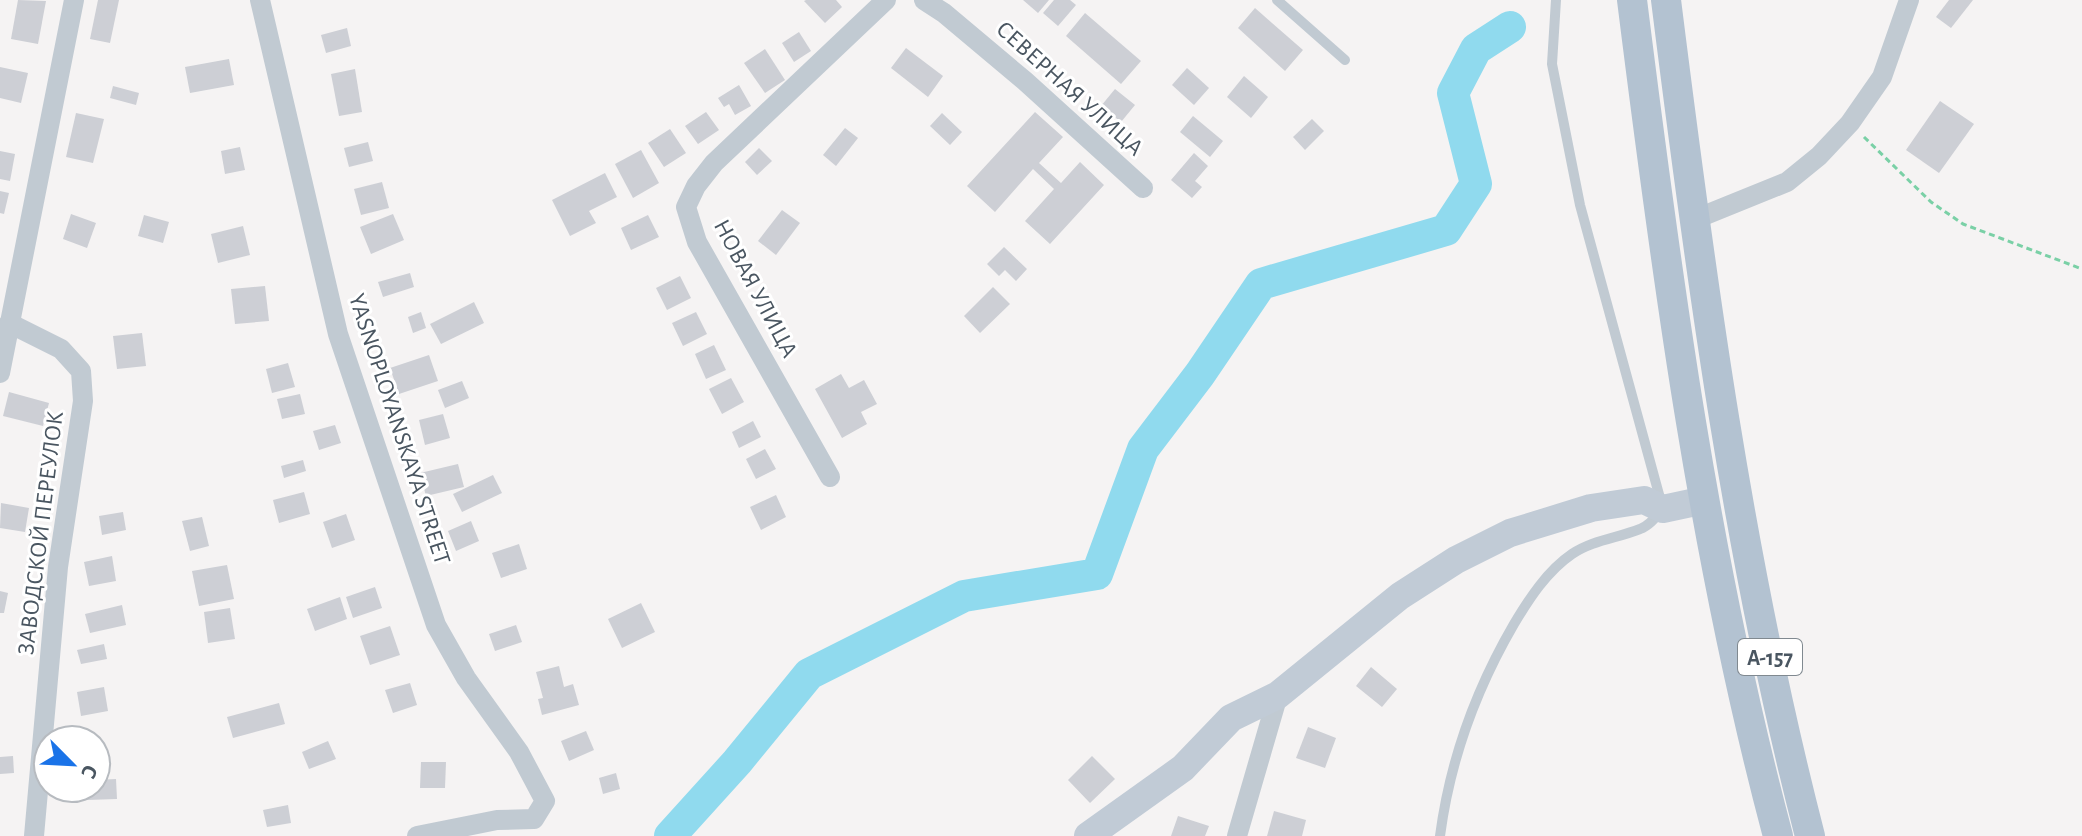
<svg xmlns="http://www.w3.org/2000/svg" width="2082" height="836" viewBox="0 0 2082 836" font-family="'Alegreya Sans',sans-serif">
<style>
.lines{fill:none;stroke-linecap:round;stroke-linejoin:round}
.river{stroke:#90daee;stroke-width:32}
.building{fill:#cdcfd5}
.path{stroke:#7ad0a6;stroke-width:3;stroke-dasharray:6 4;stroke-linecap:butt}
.lane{stroke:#c1cad2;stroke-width:10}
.street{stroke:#c1cad2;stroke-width:20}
.secondary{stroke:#c1cbd6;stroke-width:28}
.primary{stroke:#b3c2d1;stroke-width:30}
.labels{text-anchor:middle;stroke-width:6;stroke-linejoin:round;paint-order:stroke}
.shield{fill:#fff;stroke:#808990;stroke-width:2}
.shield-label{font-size:22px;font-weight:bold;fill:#4a5661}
.street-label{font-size:24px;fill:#4a5661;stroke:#fff}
</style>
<rect width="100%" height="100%" fill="#f5f3f3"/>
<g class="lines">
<polyline class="river" points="670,836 737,762 809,674 964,596 1097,574 1143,449 1200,374 1261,284 1446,230 1476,184 1453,93 1476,49 1510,27"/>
</g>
<g class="building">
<polygon points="18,0 46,1 38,44 11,39"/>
<polygon points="98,0 119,0 110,43 90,39"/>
<polygon points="806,0 836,0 842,7 825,23 804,1"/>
<polygon points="1023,0 1049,0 1038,13"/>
<polygon points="1054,0 1070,0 1076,5 1058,26 1043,13"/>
<polygon points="1949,0 1973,0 1951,28 1936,17"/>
<polygon points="1255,8 1303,50 1285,71 1238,28"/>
<polygon points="1085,13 1141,61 1121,84 1066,36"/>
<polygon points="347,28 351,46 326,53 321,35"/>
<polygon points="799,32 811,51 794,62 782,43"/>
<polygon points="906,48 943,76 928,97 891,68"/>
<polygon points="765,49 785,80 765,93 744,63"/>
<polygon points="229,59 234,85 190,93 185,67"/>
<polygon points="0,67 28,73 21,103 0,98"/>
<polygon points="1187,68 1209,88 1194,105 1172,85"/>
<polygon points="355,69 362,112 339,116 331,74"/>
<polygon points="1244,76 1268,97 1251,118 1227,97"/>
<polygon points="739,85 751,106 735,115 729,104 724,107 718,98"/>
<polygon points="113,86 139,93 136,105 110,98"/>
<polygon points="1115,89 1135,105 1121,122 1101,106"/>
<polygon points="1940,101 1974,124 1939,173 1906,150"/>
<polygon points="706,112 719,130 698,144 685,126"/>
<polygon points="1035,112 1063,137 1039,163 1061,183 1080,162 1104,185 1050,244 1025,221 1054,189 1033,169 995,212 967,186"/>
<polygon points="76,113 104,119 93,163 66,157"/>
<polygon points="942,113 962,132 950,145 930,126"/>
<polygon points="1193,116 1223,141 1210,157 1180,132"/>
<polygon points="1312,119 1324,131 1305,150 1293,137"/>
<polygon points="845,128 858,138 836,166 823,155"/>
<polygon points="670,129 686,153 664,167 648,143"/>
<polygon points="368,142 373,161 349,167 344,148"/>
<polygon points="240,147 245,170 225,174 221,151"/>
<polygon points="759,148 772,161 757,175 745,162"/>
<polygon points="641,150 659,183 633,198 615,164"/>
<polygon points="0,151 15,154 10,181 0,179"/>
<polygon points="1194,153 1208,166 1195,181 1202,187 1192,198 1171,180"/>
<polygon points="605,173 617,197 589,211 596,223 570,236 552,200"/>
<polygon points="382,182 389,208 361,215 354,189"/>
<polygon points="0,191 9,193 4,214 0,213"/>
<polygon points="782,210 800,223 776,255 758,241"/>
<polygon points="71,214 96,223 87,248 63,239"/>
<polygon points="393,214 404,240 371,254 360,227"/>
<polygon points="144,215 169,222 163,243 138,236"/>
<polygon points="648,215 659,237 631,250 621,228"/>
<polygon points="243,226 250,255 218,263 211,234"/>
<polygon points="1004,247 1027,269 1016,281 1005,270 999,276 987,264"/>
<polygon points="410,273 414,287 383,297 378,282"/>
<polygon points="680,276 691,298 667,310 656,288"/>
<polygon points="265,286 269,321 235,324 231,289"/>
<polygon points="993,287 1010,304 980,333 964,316"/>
<polygon points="474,302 484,323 441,344 430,324"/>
<polygon points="421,312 426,328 413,333 408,317"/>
<polygon points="696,312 707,334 683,346 672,323"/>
<polygon points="142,333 146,366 117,369 113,336"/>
<polygon points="714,345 726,370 706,379 695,354"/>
<polygon points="429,355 438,381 399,394 390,368"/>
<polygon points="288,363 295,387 272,393 266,369"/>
<polygon points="841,374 849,388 864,380 877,404 861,412 867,424 842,438 815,389"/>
<polygon points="731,378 744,402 722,414 709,389"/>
<polygon points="462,381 469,398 445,408 438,390"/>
<polygon points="9,392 49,403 43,426 3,416"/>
<polygon points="300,394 305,414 282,419 277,399"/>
<polygon points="443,414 450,438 425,445 419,420"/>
<polygon points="753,421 761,437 739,448 732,432"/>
<polygon points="335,425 341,443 319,450 313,431"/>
<polygon points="765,449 776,469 756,479 746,459"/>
<polygon points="303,460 306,471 284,478 281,466"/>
<polygon points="458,464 464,487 426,496 420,473"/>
<polygon points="493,475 502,493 462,512 453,494"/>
<polygon points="304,492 310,514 279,523 273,500"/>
<polygon points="776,495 786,517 761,530 750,507"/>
<polygon points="1,503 29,508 25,532 0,528"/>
<polygon points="123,512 126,530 102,535 99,516"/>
<polygon points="346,514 355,540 332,548 323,522"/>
<polygon points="202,517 209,546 190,551 182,521"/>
<polygon points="471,521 479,541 456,551 448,531"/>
<polygon points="519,544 527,569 501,578 492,553"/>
<polygon points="112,556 116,581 89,586 84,562"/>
<polygon points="227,565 234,599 199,606 192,571"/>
<polygon points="375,587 382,608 353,618 346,597"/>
<polygon points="0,591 8,593 4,613 0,613"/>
<polygon points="340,597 347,619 315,631 307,609"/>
<polygon points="641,603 655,632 622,648 608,619"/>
<polygon points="122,605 126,625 90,633 85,614"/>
<polygon points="230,608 235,639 208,643 204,612"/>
<polygon points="516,625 522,642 495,651 489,634"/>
<polygon points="390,626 400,655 370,665 360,636"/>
<polygon points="104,644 107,659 81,664 77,650"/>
<polygon points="559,666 564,687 573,684 579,705 542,715 538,699 543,698 536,672"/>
<polygon points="1371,667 1397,689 1382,707 1356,686"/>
<polygon points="410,683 417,705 393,713 385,690"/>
<polygon points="104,687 108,711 81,716 77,692"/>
<polygon points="279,703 285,724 233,738 227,717"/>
<polygon points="1308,727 1336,738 1325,768 1296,758"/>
<polygon points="586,731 594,750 569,761 561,741"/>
<polygon points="328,741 336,759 309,769 302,752"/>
<polygon points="13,756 14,773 0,774 0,757"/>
<polygon points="1092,756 1115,779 1090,803 1068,780"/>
<polygon points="421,762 446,762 445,788 420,788"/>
<polygon points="616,773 620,789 603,794 599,778"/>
<polygon points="116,779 117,799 87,800 86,788 96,788 96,780"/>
<polygon points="288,805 291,823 267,827 263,810"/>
<polygon points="1274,811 1306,820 1302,836 1267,836"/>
<polygon points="1178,816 1209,826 1205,836 1171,836"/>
</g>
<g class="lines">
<polyline class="path" points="1864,137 1931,202 1963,224 2082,269"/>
<g class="lane">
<polyline points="1277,0 1345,60"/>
<path d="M 1440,836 C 1450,760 1475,691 1514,624 C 1529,599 1547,571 1572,554 C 1593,540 1618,538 1640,529 C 1649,526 1657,516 1663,509 L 1580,205 L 1552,64 L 1556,0"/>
</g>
<g class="street">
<polyline points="260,0 338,334 436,625 466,678 519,752 545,801 534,819 497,820 417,836"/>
<polyline points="924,0 944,13 1025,81 1143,188"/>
<polyline points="1693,220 1787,182 1819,156 1850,123 1882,77 1909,0"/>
<polyline points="9,323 61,349 81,371 83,401 58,567 34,836"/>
<polyline points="0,373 74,0"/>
<polyline points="830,477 697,242 686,207 696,186 714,163 886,0"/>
<polyline points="1237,836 1278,695"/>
</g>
<polyline class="secondary" points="1088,836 1183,768 1231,718 1278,695 1400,596 1456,560 1510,533 1591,508 1644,500 1663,509 1705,500"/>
<g class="primary">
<path d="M 1632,0 C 1667,280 1705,563 1778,836"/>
<path d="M 1666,0 C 1701,280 1739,562 1810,836"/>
</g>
</g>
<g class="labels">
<rect class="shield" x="1738" y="639" width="64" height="36" rx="6"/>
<g class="shield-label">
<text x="1770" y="665">А-157</text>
</g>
<g class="street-label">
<text transform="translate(1070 88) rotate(42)" y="8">СЕВЕРНАЯ УЛИЦА</text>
<text transform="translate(756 288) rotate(62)" y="8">НОВАЯ УЛИЦА</text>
<text transform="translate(400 429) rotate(72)" y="8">YASNOPLOYANSKAYA STREET</text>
<text transform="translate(40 533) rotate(-83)" y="8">ЗАВОДСКОЙ ПЕРЕУЛОК</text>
</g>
</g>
<g transform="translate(72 764) rotate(114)"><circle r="38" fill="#ffffff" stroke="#b7bbc0" stroke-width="2"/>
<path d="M0-6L14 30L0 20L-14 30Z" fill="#1a73e8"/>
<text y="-12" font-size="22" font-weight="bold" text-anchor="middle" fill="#4a5661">С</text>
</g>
</svg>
